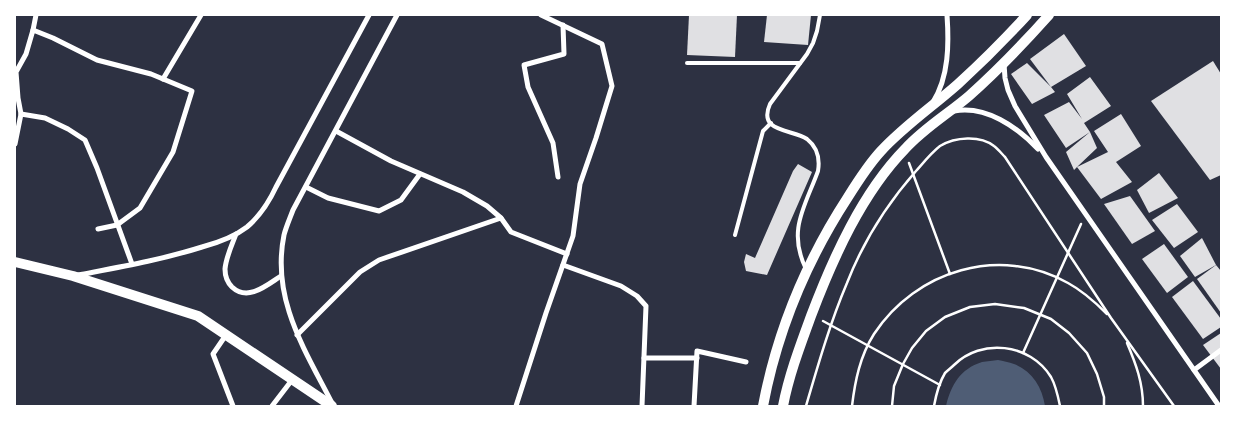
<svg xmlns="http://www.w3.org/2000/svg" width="1236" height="421" viewBox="0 0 1236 421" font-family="Rubik,sans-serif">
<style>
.water{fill:#4f5d75}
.building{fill:#e0e0e3}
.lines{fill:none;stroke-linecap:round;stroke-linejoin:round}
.path{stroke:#fff;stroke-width:2.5}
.service{stroke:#fff;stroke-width:4}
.minor{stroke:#fff;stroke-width:5}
.secondary{stroke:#fff;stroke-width:10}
</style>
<rect width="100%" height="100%" fill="#2d3142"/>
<path class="water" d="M 998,360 C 1003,361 1009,362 1014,364 C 1032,371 1042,387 1045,406 L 946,406 C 951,385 960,369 982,362 C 987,361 993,361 998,360 Z"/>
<g class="building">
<polygon points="689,15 737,15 735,57 687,55"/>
<polygon points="767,15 811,15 808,45 764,42"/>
<polygon points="1064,34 1086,66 1051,87 1055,92 1032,104 1011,74 1027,63 1051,87 1030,59"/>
<polygon points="1213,61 1221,74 1221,175 1210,180 1151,101"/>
<polygon points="1090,77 1111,106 1084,123 1090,132 1097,148 1077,167 1108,152 1094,131 1121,114 1141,146 1116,162 1132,182 1101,199 1077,167 1074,170 1066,152 1090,132 1066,148 1044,115 1069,102 1082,119 1067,94"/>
<polygon points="798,164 812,172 767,275 746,271 744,262 746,254 755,258 793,171"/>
<polygon points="1159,173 1178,198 1149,213 1137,190"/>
<polygon points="1130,196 1155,231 1132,244 1104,204"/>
<polygon points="1177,204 1198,232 1174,248 1152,220"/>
<polygon points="1202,238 1216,265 1195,277 1180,256"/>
<polygon points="1164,244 1188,277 1167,293 1142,259"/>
<polygon points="1216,265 1221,271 1221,313 1197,279"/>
<polygon points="1193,281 1221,319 1221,327 1203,339 1172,297"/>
<polygon points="1221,333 1221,369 1203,345"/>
</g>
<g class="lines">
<g class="path">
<polyline points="909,163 950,274"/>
<polyline points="823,321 940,385"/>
<path d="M 1127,343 C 1136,364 1143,383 1143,406"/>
<polyline points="1023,353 1081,224"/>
<path d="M 806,406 C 818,365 830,323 847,283 C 863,242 887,204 916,171 C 924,162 931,153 940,146 C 955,137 980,135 994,146 C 998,149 1002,154 1005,157 L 1111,318 L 1174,406"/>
<path d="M 852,406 C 855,381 860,356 874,334 C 916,270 1000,245 1068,283 C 1083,291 1095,302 1107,314"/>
<polyline points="892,406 894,386 903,364 912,348 926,331 945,317 970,307 995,304 1024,308 1051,319 1069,333 1087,353 1097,374 1104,397 1104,406"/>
<path d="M 934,406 C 936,395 939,383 945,373 C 948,370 951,368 954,365 C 981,338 1030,343 1051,377 C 1056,386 1058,396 1060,406"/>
</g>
<g class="service">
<polyline points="687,63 800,63"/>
<polyline points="735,235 763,131 771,123"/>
<path d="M 806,269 C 787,230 805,207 818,171 C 820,159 817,147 807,139 C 793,129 757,133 770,104 L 807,54 L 813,43 L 817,31 L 820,15"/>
</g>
<g class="minor">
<polyline points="33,30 36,15"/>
<polyline points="1004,64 1005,78 1008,90 1015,106 1046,157 1219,406"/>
<polyline points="163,79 201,15"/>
<path d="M 933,102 C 949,77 949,43 947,15"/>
<path d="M 954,111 C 986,105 1017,127 1038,149"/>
<polyline points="21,114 18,98 16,72 26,54 33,30 53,38 97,60 151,74 192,91 173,152 140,208 117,225 98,229"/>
<polyline points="336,131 391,161 463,192 487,206 501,218 511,232 567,254"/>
<polyline points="15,144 21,114 45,118 68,129 85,140 97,168 132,264"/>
<polyline points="558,177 553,143 528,87 524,65 564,54 563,25"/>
<polyline points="306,187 328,198 379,211 401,200 420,174"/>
<path d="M 236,234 C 232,245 226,257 225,269 C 225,275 227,282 232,287 C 248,302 267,285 281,276"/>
<polyline points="563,265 621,286 637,296 646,306 642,406"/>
<path d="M 78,275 C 120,267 161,260 202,247 C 217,243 234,237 247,227 C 260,216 269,202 276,187 L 369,15"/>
<polyline points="226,335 213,354 233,406"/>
<polyline points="297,335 360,272 379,260 501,218"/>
<polyline points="644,358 697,358"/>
<polyline points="1194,370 1221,350"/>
<path d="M 332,403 C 305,350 271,299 284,235 C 286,227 290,218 293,210 L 397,15"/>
<polyline points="272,406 292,380"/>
<polyline points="516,406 546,313 573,236 580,184 596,138 612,86 602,44 541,15"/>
<polyline points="694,406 697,351 746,362"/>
</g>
<g class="secondary">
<polyline points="15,262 73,276 198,316 332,406"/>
<path d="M 763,406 C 777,332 807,260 848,197 C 858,181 868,165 881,151 C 904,126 932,107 958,84 C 982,62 1005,39 1027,15"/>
<path d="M 783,406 C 789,375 800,346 811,316 C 833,258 862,193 905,149 C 924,128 948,114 969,96 C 997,71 1024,43 1049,15"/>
</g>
</g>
<rect width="1236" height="421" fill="none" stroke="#ffffff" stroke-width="32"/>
</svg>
